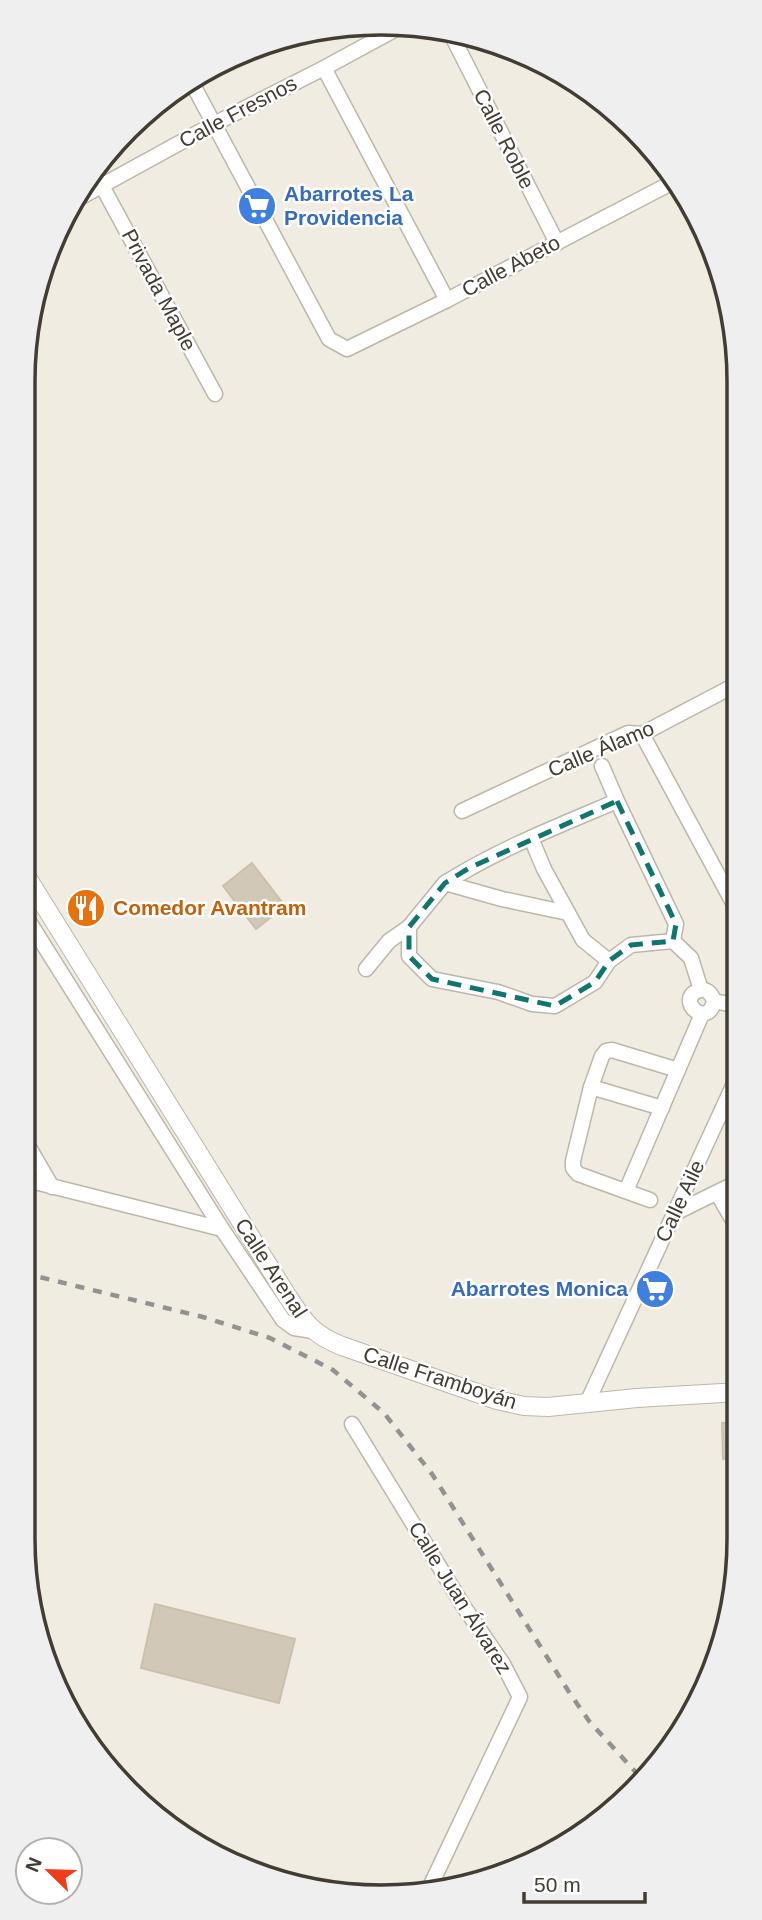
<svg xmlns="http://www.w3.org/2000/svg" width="762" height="1920" viewBox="0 0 762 1920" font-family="Arial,sans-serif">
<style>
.building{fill:#d1c8b8;stroke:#ccc0ac;stroke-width:2}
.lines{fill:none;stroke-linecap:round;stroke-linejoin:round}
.minor-casing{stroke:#beb7a9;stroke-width:17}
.tertiary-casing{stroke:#beb7a9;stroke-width:20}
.minor{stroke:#fff;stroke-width:14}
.tertiary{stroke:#fff;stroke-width:18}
.rail{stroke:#929292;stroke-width:4.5;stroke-dasharray:9 9;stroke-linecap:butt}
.marked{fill:none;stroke:#0f766e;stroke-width:5;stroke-dasharray:14 9;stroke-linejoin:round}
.labels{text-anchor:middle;stroke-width:5;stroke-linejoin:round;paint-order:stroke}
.street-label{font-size:21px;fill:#423c33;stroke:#fff}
.shop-label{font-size:21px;font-weight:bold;fill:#366cbe;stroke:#fff;text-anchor:start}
.food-label{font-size:21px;font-weight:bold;fill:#c56008;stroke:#fff;text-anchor:start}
.rim{fill:none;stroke:#423c33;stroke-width:3.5}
</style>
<rect width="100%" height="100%" fill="#f0ece2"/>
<g class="building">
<polygon points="252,863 285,906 256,929 223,886"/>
<polygon points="739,1422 739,1458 723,1459 722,1423"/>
<polygon points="155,1604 295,1639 279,1703 141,1668"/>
</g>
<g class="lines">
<defs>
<g id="minor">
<polyline points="452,36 557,243"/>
<polyline points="324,68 447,300"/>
<polyline points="192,83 329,339 347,349 447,300 675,181"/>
<polyline points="95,173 215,394"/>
<polyline points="81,197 214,124 324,68 396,29"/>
<polyline points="642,734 738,912"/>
<polyline points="602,766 617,801 676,924 673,941"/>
<polyline points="462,811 628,733 642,734 737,684"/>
<polyline points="531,838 544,869 583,940 609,961"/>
<path d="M 445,883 C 499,849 558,826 617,801"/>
<polyline points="23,912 222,1229 283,1320 294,1328 313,1331"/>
<polyline points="568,913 502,899 445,883 409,927 409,956 432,979 498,992 532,1004 555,1006 595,982 609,961 631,945 673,941 691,958 701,990"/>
<polyline points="366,969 389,941 409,927"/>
<path d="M 714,1001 C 708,1030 676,1001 697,991 C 706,987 711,993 714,1001 L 738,1006"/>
<polyline points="591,1087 662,1108"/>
<polyline points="23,1137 52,1187"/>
<polyline points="23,1179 222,1229"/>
<polyline points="626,1191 702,1014"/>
<polyline points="717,1193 738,1229"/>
<polyline points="650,1200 578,1174 573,1168 573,1161 591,1087 602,1056 606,1051 612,1050 678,1070"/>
<polyline points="675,1213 738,1182"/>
<polyline points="587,1403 738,1075"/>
<polyline points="352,1424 464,1607 503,1664 520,1697 428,1891"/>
</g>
<path id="tertiary" d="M 23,871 L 286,1294 C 304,1321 311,1334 342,1346 L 497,1400 L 524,1406 L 548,1407 L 637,1398 L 739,1392"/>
</defs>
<use href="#minor" class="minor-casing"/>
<use href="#tertiary" class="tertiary-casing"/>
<use href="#minor" class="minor"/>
<use href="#tertiary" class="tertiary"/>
<polyline class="rail" points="23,1273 203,1317 270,1338 333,1370 384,1413 432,1474 569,1692 589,1721 642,1779"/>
</g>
<path class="marked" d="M 617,801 L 676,924 L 673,941 L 631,945 L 609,961 L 595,982 L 555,1006 L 432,979 L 409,956 L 409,927 L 445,883 L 469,868 Z"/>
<defs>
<symbol id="supermarket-disc" viewBox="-11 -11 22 22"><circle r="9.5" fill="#3f7fe0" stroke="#fff"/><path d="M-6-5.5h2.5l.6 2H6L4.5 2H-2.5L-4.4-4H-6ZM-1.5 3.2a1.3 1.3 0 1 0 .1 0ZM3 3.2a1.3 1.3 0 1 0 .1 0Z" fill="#fff"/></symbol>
<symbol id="restaurant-disc" viewBox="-11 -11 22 22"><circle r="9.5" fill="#e8710a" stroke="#fff"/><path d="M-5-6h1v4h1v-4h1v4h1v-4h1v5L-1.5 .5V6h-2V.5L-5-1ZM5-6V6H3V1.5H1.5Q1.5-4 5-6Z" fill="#fff"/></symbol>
</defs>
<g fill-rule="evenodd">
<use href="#supermarket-disc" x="235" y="184" width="44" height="44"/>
<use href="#restaurant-disc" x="64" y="886" width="44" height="44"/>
<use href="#supermarket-disc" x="633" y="1267" width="44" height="44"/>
</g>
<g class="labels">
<g class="street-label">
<text transform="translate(238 112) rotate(-28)" y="7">Calle Fresnos</text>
<text transform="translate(504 139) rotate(63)" y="7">Calle Roble</text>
<text transform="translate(511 266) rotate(-28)" y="7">Calle Abeto</text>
<text transform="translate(159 290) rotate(62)" y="7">Privada Maple</text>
<text transform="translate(601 749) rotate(-23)" y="7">Calle Álamo</text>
<text transform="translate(680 1201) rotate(-65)" y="7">Calle Aile</text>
<text transform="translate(271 1268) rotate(57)" y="7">Calle Arenal</text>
<text transform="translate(440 1378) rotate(18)" y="7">Calle Framboyán</text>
<text transform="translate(460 1598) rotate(58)" y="7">Calle Juan Álvarez</text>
</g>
<g class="shop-label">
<text x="284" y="201">Abarrotes La<tspan x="284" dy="24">Providencia</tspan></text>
<text x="628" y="1296" text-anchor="end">Abarrotes Monica</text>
</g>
<g class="food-label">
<text x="113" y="915">Comedor Avantram</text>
</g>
</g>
<path d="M0 0H762V1920H0ZM381 35H381A346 346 0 0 1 727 381V1539A346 346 0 0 1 381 1885H381A346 346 0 0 1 35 1539V381A346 346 0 0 1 381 35Z" fill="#f0efef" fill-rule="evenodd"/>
<path class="rim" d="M381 35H381A346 346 0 0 1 727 381V1539A346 346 0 0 1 381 1885H381A346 346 0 0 1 35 1539V381A346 346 0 0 1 381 35Z"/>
<g transform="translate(49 1871) rotate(293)"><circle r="33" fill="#ffffff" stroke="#b3b1ad" stroke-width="2"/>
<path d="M0-5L12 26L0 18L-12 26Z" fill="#f03d19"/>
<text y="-10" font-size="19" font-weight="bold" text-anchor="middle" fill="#423c33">N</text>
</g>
<path d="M524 1892v10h121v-10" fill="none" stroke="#423c33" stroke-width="3.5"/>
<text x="534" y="1892" font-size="21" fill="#423c33" stroke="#ffffff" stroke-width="5" paint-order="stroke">50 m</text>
</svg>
